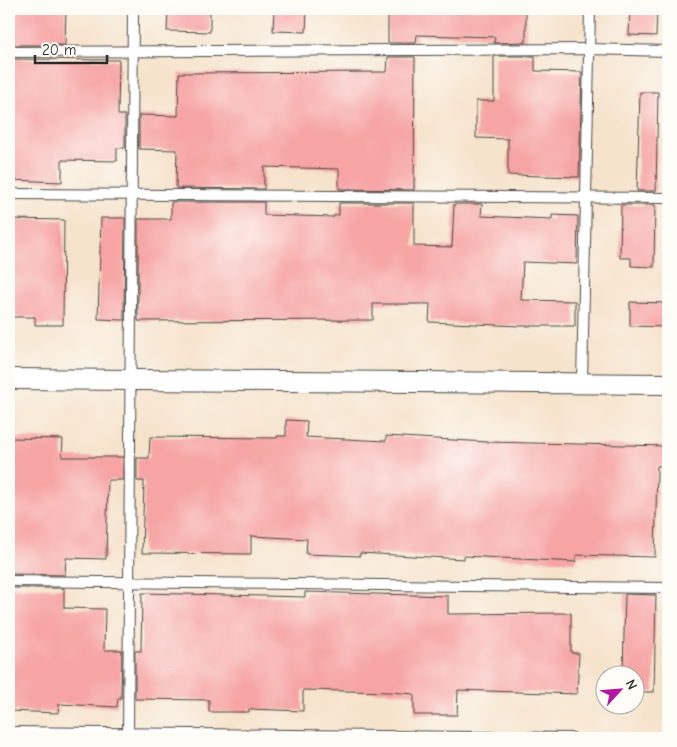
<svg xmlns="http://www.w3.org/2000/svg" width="677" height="747" viewBox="0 0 677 747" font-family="'Comic Neue',sans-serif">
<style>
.building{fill:#f6a5a4}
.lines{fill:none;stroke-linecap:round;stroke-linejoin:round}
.service-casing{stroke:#494743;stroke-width:12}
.minor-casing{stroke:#494743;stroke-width:22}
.service{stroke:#fff;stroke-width:10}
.minor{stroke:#fff;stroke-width:20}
</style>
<rect width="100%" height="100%" fill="#fdfcf7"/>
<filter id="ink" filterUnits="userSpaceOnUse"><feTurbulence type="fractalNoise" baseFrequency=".02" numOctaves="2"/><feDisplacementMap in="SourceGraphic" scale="10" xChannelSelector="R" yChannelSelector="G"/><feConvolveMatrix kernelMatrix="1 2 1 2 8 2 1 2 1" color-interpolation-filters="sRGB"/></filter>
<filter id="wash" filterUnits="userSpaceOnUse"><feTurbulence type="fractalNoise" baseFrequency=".0096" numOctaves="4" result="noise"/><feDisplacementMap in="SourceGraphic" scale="20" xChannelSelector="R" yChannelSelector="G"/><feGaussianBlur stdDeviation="1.12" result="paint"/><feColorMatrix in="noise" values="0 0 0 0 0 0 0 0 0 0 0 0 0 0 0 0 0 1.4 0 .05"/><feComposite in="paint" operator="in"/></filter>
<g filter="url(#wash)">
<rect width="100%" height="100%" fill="#f6e3cc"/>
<g id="blocks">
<g class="building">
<polygon points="9,9 66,9 65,45 9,45"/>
<polygon points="168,9 210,9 210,32 167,31"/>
<polygon points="274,9 307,9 306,32 273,31"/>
<polygon points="388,9 526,9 526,42 494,43 495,37 417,35 416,43 388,43"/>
<polygon points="630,9 657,9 656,36 629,35"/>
<polygon points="494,56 535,56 535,71 582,72 579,177 508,175 508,139 476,138 476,101 494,101"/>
<polygon points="388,57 415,57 414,190 339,189 339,169 264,167 264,189 176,188 177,150 139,149 139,115 178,116 179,73 387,72"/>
<polygon points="9,59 119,60 118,115 125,115 125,148 117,148 117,161 62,160 62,182 9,180"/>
<polygon points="640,92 658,92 656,191 637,191"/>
<polygon points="171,202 264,202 264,215 334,217 334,215 339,215 339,203 414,203 414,246 452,247 454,204 482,204 481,216 552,219 552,215 578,216 577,264 523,262 521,300 575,301 575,326 520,326 429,322 430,304 373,304 373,320 138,321 138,219 171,219"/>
<polygon points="621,205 655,205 654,267 631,266 631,258 620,258"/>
<polygon points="101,218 125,218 124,320 98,319"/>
<polygon points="9,219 64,220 63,325 35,325 35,317 9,317"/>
<polygon points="630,302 668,303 668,327 630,326"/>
<polygon points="286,420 307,421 306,437 386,441 386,436 487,442 668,446 668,466 657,466 655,557 576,555 576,562 464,556 464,559 360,553 360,556 306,554 307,539 251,536 251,554 142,553 144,481 137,481 137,458 149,458 150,437 277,438 277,436 286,436"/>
<polygon points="9,438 63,439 62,457 123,457 123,480 108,480 106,559 66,558 65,575 9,574"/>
<polygon points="9,588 64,588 64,608 105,609 104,650 122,650 121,698 118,698 117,707 59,704 58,713 9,711"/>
<polygon points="305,592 448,596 448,614 571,613 571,653 579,653 577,694 458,690 457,715 414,715 414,694 390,692 303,690 303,711 249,709 249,712 209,712 209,700 135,699 135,651 141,651 142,593 305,597"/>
<polygon points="625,594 656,595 654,692 634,692 634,674 623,674"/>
</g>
</g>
</g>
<g filter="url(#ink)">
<use href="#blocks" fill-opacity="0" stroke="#494743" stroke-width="1"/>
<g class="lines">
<defs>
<g id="service">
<polyline points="9,52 589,49 668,51"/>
<polyline points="9,194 668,198"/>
<polyline points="582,383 590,9"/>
<polyline points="9,581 668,588"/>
<polyline points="9,732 572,738"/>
<polyline points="128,738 133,9"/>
</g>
<polyline id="minor" points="9,379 668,384"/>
</defs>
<use href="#service" class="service-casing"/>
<use href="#minor" class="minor-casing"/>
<use href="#service" class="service"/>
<use href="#minor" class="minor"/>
</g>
</g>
<rect width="677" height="747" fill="none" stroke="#fdfcf7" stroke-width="30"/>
<g transform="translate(620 690) rotate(64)"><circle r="24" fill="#fdfcf7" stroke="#a9a8a5"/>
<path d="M0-4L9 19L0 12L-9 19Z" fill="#b5179e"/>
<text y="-8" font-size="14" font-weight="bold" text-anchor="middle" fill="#2b2b2b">N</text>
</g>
<path d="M35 55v8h72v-8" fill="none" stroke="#2b2b2b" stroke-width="2.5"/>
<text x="42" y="55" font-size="15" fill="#2b2b2b" stroke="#fdfcf7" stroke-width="4" paint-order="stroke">20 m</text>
</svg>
